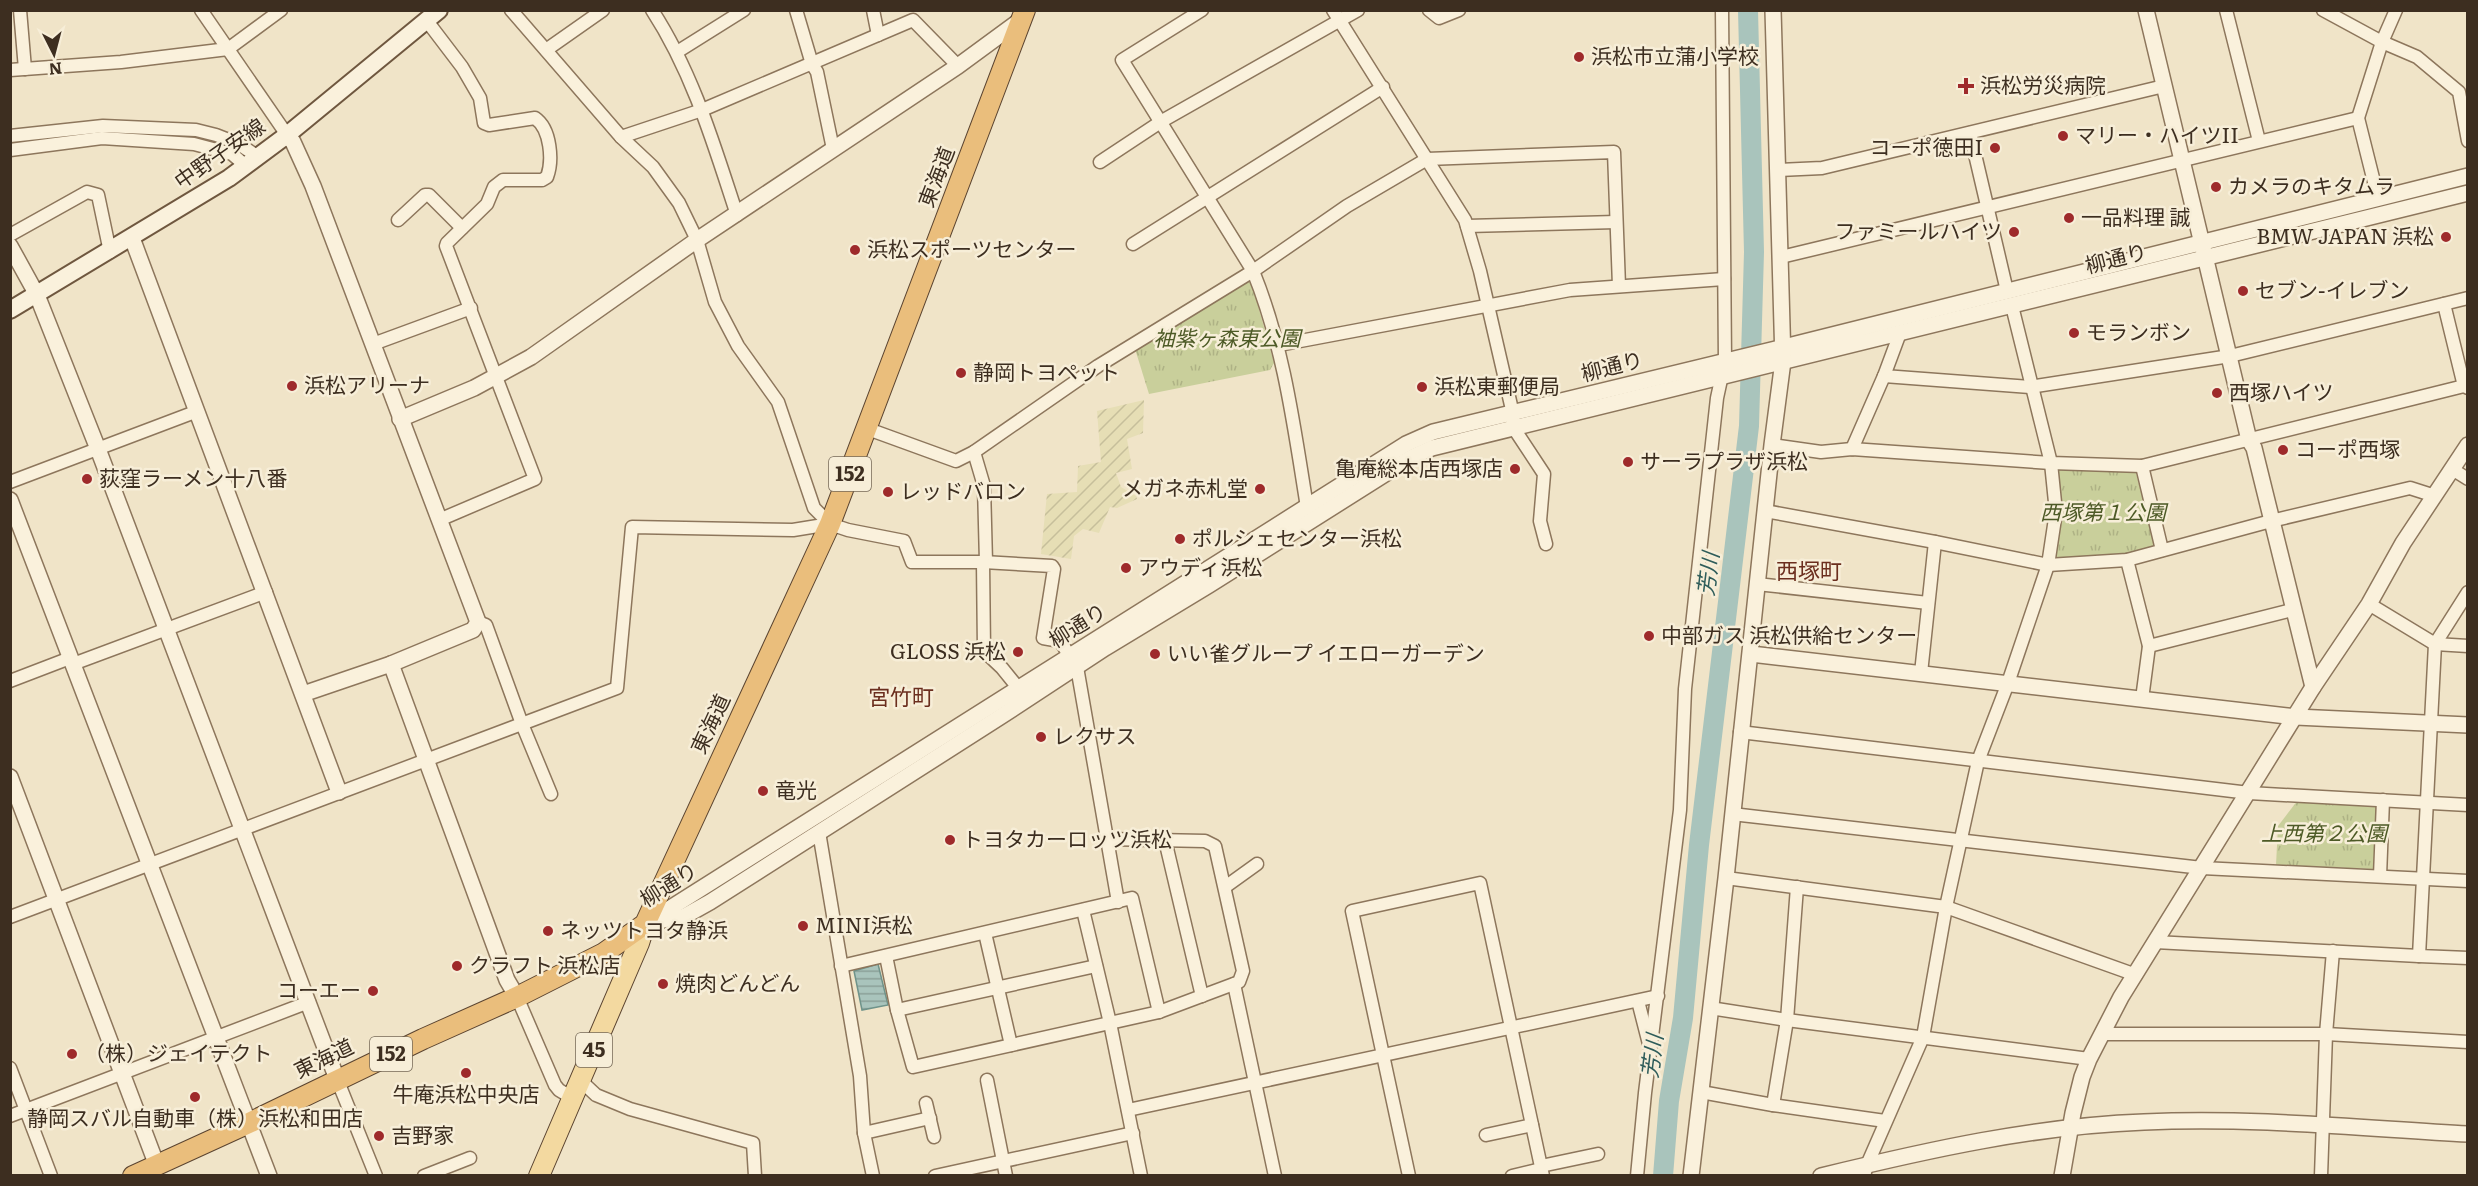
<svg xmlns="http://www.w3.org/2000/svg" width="2478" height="1186" viewBox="0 0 2478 1186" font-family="Literata,'Noto Sans JP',serif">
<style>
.farmland{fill:url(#farmland-furrows)}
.park{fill:url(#park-tufts)}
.water{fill:url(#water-rules);stroke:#6f938a;stroke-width:1.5}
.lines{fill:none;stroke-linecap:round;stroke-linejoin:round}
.stream{stroke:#6f938a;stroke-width:3}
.river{stroke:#a9c4bc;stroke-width:20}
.minor-casing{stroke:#8d765c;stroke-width:15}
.tertiary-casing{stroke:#8d765c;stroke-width:18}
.secondary-casing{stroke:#6f573f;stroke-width:20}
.primary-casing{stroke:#5b4430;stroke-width:22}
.trunk-casing{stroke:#5b4430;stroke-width:22}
.minor{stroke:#faf1dc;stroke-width:12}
.tertiary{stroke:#faf1dc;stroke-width:15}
.secondary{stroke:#faf1dc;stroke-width:16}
.primary{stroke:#f3d9a0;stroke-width:20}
.trunk{stroke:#eabe7c;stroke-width:20}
.poi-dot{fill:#9e2a2b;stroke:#f7eed8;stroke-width:2}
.labels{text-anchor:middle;stroke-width:5;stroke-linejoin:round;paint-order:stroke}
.shield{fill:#f7eed8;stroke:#756857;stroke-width:1.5}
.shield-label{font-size:20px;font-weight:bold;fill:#3d2e20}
.poi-label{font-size:21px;fill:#3d2e20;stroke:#f7eed8;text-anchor:start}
.street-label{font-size:21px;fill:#3d2e20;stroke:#f7eed8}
.park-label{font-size:21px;font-style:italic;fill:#4d5a26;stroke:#f7eed8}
.neighbourhood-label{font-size:22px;fill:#6b2e1e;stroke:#f7eed8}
.water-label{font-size:22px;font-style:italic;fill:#2f5d5a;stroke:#f7eed8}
</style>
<defs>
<pattern id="farmland-furrows" width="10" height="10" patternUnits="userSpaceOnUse" patternTransform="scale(1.5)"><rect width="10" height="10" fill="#e6deb5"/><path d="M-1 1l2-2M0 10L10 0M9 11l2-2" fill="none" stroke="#c6bf9b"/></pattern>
<pattern id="park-tufts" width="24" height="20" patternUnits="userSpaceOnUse" patternTransform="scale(1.5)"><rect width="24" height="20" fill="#c9cf9b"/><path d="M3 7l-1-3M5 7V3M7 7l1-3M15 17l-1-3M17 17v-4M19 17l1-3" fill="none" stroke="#aeb285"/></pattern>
<pattern id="water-rules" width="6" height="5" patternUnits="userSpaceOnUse" patternTransform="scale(1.5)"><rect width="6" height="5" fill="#a9c4bc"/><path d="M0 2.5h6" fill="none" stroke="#8ba098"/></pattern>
</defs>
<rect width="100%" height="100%" fill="#f0e4c8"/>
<polygon class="farmland" points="1144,400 1143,433 1127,439 1132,469 1116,473 1121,487 1136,496 1137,499 1117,508 1110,507 1099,533 1083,529 1074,536 1071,559 1041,554 1047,494 1077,492 1078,466 1101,462 1097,411"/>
<g class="park">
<polygon points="1246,280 1252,284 1274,363 1270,370 1149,394 1135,349"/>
<polygon points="2059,468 2131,470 2136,473 2155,544 2154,547 2125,555 2056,560 2052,555 2056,472"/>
<polygon points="2298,800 2377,802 2378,865 2373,869 2276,865 2278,826"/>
</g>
<polygon class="water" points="878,964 888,1005 862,1010 854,971"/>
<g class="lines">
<g class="stream">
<path d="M 135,134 C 167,135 202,134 231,148"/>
<polyline points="10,143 42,140"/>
</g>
<polyline class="river" points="1663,1176 1669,1101 1683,1018 1699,845 1749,426 1754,252 1748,10"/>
<defs>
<g id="minor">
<polyline points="20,10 25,69"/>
<polyline points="201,10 287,135"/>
<polyline points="511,10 621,137 653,167 679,203 697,240 715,302 738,346 778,402 814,508 830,524 848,530 904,541 912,562 983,562 1052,566 1054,569 1043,638 1060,641 1077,667 1118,902"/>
<path d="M 652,10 C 693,73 714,145 737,215"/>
<polyline points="796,10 812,64 817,72 833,149"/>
<polyline points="873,10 878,35"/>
<path d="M 1202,10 L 1122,60 L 1253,271 C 1284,347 1294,427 1307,507"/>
<polyline points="1333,10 1465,220 1480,271 1513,414 1513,427 1544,474 1540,521 1546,544"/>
<polyline points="1429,10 1439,18 1459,10"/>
<polyline points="2226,10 2259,141"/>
<polyline points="2323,10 2382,42 2396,10"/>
<path d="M 427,21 L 462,67 L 480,98 L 484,123 L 489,125 L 535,118 C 551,129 553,161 547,177 L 542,180 L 503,180 L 494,187 L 487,204 L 447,243 L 446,246 L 535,479 L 439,520"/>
<polyline points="546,50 603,10"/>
<polyline points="677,52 744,10"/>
<polyline points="10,70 121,62 228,49 281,10"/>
<polyline points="1970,133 2007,291"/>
<polyline points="10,136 103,126 196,130 216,135 239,144 258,157"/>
<polyline points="621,137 702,110 913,20 958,66"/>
<polyline points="10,150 102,138 194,144 232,154 246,166"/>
<polyline points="1100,162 1162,121 1358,10"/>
<polyline points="1779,170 1822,168 2164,86"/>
<polyline points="2378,198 2358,118 2382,42 2417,57 2459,92 2468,141"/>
<polyline points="398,220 425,195 429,195 462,228"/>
<polyline points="1467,226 1616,222"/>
<polyline points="10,235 87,192 98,195 110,252"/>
<polyline points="1133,244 1383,87"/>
<polyline points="1781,257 2358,118"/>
<polyline points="2444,304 2464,386"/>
<polyline points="1900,333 1884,376 2030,387 2230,356 2468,298"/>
<polyline points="373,344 471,308"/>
<polyline points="1279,345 1570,290 1724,279"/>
<polyline points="868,429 956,461 974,452 1098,366 1253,271 1347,206 1427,159 1614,152 1619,286"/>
<polyline points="1772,445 1821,452 1852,449 2051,463 2142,466 2464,386 2468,388"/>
<polyline points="1852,449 1884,376"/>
<polyline points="974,452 984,486 986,562"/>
<polyline points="2142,466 2162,550"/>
<polyline points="2452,469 2468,479"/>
<polyline points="10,482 195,412"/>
<polyline points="1765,511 1935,542 2048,565 2127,560 2271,521 2410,488 2435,496"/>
<polyline points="2127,560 2149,646 2142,699"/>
<polyline points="983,562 984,651 1002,668 1019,689"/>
<polyline points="1757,584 1928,603"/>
<polyline points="2468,592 2435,644 2419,956 2468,958"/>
<polyline points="2369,604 2435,644 2468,646"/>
<polyline points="478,622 486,625 522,724 551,794"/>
<polyline points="2149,646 2292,610"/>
<polyline points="73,664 266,592"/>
<polyline points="1921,673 1935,542"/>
<polyline points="10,681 70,658"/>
<polyline points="1740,732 2249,793 2468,805"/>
<polyline points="1732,814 2202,868 2468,881"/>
<polyline points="819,832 860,1076 864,1133 873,1176"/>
<polyline points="1165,840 1202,996"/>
<polyline points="2380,876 2383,800"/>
<polyline points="1726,878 1946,907 2136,975"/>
<polyline points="1225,887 1257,864"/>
<polyline points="1083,910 1110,1023 1141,1176"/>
<polyline points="10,917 617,688 632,527 793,530 830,524"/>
<polyline points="985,933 1011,1045"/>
<polyline points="2155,942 2419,956"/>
<polyline points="886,956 897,1010 913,1067 1159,1012 1239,982 1243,971 1215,846 1205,841 1107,839"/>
<polyline points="841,966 1132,898 1159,1012"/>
<polyline points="1234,984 1275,1176"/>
<polyline points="517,997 555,1085 559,1090 574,1099"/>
<polyline points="1638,1001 1649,1044"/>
<polyline points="1710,1008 1787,1020 2089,1059"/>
<polyline points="897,1010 1096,966"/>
<polyline points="2102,1034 2326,1034 2468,1042"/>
<polyline points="10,1068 51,1176"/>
<polyline points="337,1079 376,1176"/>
<polyline points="987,1080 1006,1176"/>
<polyline points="581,1081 596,1095 630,1109 753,1143 755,1176"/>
<polyline points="1701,1092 1773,1105 1787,1020 1797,887"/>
<polyline points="926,1103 934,1137"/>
<polyline points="1773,1105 1885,1121"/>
<polyline points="1128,1110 1658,996"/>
<polyline points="10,1116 309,1002"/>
<polyline points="864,1133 930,1118"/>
<polyline points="1486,1135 1532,1125"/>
<polyline points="1541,1166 1598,1154"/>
<polyline points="424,1176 470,1158"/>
<polyline points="935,1176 1133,1133"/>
<polyline points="1409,1176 1352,911 1480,883 1543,1176"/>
<polyline points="1512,1176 1541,1169"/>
<polyline points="1637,1176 1645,1093 1680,810 1685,689 1717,398 1725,361 1722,10"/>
<polyline points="1864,1176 1867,1165 1923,1037 1946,907 1978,761 2008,683 2048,565 2056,512 2051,463 2012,306"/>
<polyline points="2321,1176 2326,1034 2333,951"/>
</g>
<g id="tertiary">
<polyline points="2146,10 2249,440 2254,448 2313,687"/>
<polyline points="287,135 293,142 313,186 478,622 473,630 391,664 303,694"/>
<polyline points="132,238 339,792"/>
<polyline points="10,246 37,295 98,449 337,1079"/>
<polyline points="400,419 474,388 531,357 697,240 958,66 1022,19"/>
<polyline points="10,500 269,1176"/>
<polyline points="1751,654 2296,717 2468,725"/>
<polyline points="391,664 507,980 517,997"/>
<polyline points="10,777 156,1163"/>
<polyline points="653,922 685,916 710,902 1000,717 1105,648 1209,585 1412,457 1432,448 2468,193"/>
<polyline points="645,924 1406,444 1433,432 1784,347 2468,176"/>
<polyline points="1691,1176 1726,878 1772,445 1783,361 1773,10"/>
<path d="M 1821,1176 C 1928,1150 2035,1126 2144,1122 C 2252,1117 2360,1128 2468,1134"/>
<polyline points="2062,1176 2073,1113 2082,1077 2089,1059 2121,997 2313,687 2369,604 2403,543 2468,445"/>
</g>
<polyline id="secondary" points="10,310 229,178 287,135 439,10"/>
<polyline id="primary" points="539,1176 639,943 645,924"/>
<polyline id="trunk" points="133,1176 249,1123 423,1039 517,997 604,953 645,924 830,524 1025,10"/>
</defs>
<use href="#minor" class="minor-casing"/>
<use href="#tertiary" class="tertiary-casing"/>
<use href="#secondary" class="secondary-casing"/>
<use href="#primary" class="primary-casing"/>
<use href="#trunk" class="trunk-casing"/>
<use href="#minor" class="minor"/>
<use href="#tertiary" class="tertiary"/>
<use href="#secondary" class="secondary"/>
<use href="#primary" class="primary"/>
<use href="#trunk" class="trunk"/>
</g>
<g class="poi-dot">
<circle cx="1579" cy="57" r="6"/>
<path d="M1963 77h6v6h6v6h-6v6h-6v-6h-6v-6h6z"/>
<circle cx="2063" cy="136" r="6"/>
<circle cx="1995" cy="148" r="6"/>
<circle cx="2216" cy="187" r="6"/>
<circle cx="2069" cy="218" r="6"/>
<circle cx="2014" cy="232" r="6"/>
<circle cx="2446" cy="237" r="6"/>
<circle cx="855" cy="250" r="6"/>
<circle cx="2243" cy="291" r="6"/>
<circle cx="2074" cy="333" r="6"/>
<circle cx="961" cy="373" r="6"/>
<circle cx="292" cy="386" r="6"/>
<circle cx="1422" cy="387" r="6"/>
<circle cx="2217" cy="393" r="6"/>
<circle cx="2283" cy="450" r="6"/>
<circle cx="1628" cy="462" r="6"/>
<circle cx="1515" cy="469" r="6"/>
<circle cx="87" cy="479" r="6"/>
<circle cx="1260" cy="489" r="6"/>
<circle cx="888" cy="492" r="6"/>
<circle cx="1180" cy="539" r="6"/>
<circle cx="1126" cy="568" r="6"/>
<circle cx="1649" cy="636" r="6"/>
<circle cx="1018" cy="652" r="6"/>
<circle cx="1155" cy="654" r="6"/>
<circle cx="1041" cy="737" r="6"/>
<circle cx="763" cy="791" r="6"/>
<circle cx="950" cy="840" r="6"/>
<circle cx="803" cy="926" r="6"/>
<circle cx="548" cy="931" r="6"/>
<circle cx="457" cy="966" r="6"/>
<circle cx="663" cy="984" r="6"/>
<circle cx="373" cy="991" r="6"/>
<circle cx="72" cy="1054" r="6"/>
<circle cx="466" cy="1073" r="6"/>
<circle cx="195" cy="1097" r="6"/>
<circle cx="379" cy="1136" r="6"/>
</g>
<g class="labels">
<g class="shield">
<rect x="829" y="457" width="42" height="34" rx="4.5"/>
<rect x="576" y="1033" width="36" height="34" rx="4.5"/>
<rect x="370" y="1037" width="42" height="34" rx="4.5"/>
</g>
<g class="shield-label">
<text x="850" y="481">152</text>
<text x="594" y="1057">45</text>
<text x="391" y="1061">152</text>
</g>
<g class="poi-label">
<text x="1591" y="64">浜松市立蒲小学校</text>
<text x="1980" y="93">浜松労災病院</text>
<text x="2075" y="143">マリー・ハイツII</text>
<text x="1983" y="155" text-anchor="end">コーポ徳田I</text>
<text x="2228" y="194">カメラのキタムラ</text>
<text x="2081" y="225">一品料理 誠</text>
<text x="2002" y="239" text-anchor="end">ファミールハイツ</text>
<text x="2434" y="244" text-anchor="end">BMW JAPAN 浜松</text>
<text x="867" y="257">浜松スポーツセンター</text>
<text x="2255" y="298">セブン-イレブン</text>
<text x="2086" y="340">モランボン</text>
<text x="973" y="380">静岡トヨペット</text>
<text x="304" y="393">浜松アリーナ</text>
<text x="1434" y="394">浜松東郵便局</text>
<text x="2229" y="400">西塚ハイツ</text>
<text x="2295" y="457">コーポ西塚</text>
<text x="1640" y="469">サーラプラザ浜松</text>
<text x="1503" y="476" text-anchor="end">亀庵総本店西塚店</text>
<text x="99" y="486">荻窪ラーメン十八番</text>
<text x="1248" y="496" text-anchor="end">メガネ赤札堂</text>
<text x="900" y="499">レッドバロン</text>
<text x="1192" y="546">ポルシェセンター浜松</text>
<text x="1138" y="575">アウディ浜松</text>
<text x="1661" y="643">中部ガス 浜松供給センター</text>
<text x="1006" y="659" text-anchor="end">GLOSS 浜松</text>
<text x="1167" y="661">いい雀グループ イエローガーデン</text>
<text x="1053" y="744">レクサス</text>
<text x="775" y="798">竜光</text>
<text x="962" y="847">トヨタカーロッツ浜松</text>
<text x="815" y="933">MINI浜松</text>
<text x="560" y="938">ネッツトヨタ静浜</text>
<text x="469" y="973">クラフト 浜松店</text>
<text x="675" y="991">焼肉どんどん</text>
<text x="361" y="998" text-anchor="end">コーエー</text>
<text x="84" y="1061">（株）ジェイテクト</text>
<text x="466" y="1102" text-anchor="middle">牛庵浜松中央店</text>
<text x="195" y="1126" text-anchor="middle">静岡スバル自動車（株）浜松和田店</text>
<text x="391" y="1143">吉野家</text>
</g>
<g class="street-label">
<text transform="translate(220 154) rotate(-35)" y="7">中野子安線</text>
<text transform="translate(937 177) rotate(-69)" y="7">東海道</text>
<text transform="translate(2116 259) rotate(-14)" y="7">柳通り</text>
<text transform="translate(1612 367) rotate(-14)" y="7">柳通り</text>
<text transform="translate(1078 626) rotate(-32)" y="7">柳通り</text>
<text transform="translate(711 724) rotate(-65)" y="7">東海道</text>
<text transform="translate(669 885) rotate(-32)" y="7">柳通り</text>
<text transform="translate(324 1059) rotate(-26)" y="7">東海道</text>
</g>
<g class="park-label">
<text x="1227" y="346">袖紫ヶ森東公園</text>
<text x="2103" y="520">西塚第１公園</text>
<text x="2324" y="841">上西第２公園</text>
</g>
<g class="neighbourhood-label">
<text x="1809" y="579">西塚町</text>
<text x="901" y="705">宮竹町</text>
</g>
<g class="water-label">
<text transform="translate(1708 574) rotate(-83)" y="8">芳川</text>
<text transform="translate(1652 1056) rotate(-83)" y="8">芳川</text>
</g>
</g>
<rect width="2478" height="1186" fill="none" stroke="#3d2e20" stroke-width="24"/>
<g transform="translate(54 54) rotate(174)" stroke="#f7eed8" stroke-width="4.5" paint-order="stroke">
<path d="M0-4.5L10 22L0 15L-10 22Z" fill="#3d2e20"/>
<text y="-9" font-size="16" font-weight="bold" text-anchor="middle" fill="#3d2e20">N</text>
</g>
</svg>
